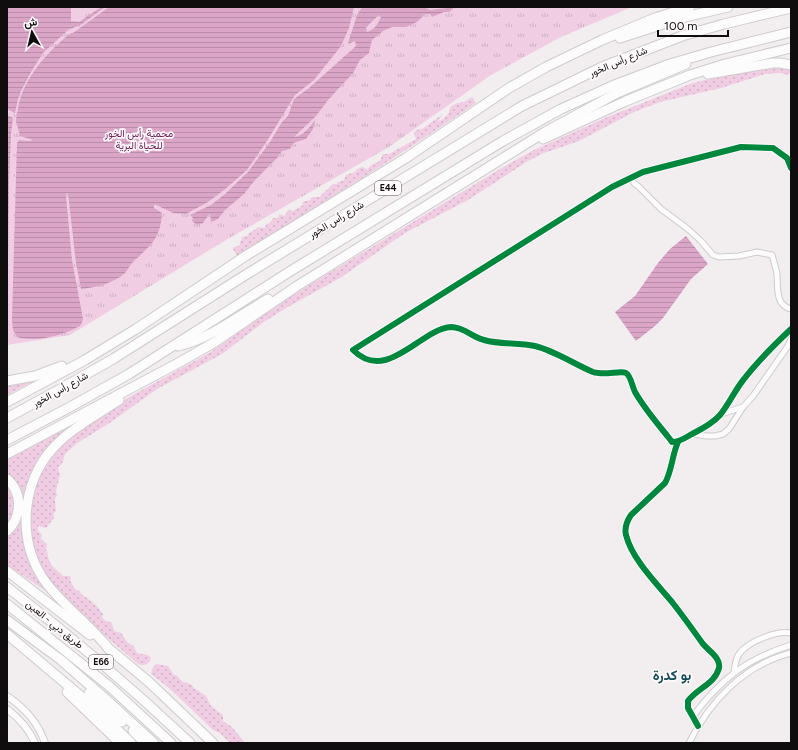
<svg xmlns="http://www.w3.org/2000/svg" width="798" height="750" viewBox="0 0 798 750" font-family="Figtree,Vazirmatn,sans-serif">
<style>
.grass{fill:url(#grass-dots)}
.park{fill:url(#park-tufts)}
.water{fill:url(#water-rules);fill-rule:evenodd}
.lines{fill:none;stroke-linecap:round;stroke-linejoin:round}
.minor-casing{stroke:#cecbcd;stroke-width:7}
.tertiary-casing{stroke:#cecbcd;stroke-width:8}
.motorway-casing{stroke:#cecbcd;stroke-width:11}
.minor{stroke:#fdfcfd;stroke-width:5}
.tertiary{stroke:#fdfcfd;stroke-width:6}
.motorway{stroke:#fdfcfd;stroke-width:9}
.cycleway-casing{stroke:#fffbfd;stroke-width:8}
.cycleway{stroke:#00873e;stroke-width:6}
.labels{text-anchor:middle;stroke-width:3.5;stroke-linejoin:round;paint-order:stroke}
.shield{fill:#fffbfd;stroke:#575456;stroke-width:1}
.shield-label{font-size:9px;font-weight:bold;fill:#0f0d0e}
.street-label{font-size:10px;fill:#0f0d0e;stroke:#fffbfd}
.park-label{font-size:10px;fill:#6e1858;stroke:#fffbfd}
.district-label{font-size:14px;font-weight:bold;fill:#134d58;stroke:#fffbfd}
</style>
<defs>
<pattern id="grass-dots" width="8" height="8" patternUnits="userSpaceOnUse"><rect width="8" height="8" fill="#f0cde3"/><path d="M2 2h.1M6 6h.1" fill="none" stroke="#cdafc2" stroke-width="1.8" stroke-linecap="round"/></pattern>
<pattern id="park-tufts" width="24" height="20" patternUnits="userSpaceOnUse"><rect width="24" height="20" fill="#f0cde3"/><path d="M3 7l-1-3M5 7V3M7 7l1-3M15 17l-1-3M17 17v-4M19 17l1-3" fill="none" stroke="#cdafc2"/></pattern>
<pattern id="water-rules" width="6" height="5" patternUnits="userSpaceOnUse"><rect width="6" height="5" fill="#daa5c7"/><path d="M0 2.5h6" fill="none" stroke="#ba8daa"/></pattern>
</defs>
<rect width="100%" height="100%" fill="#f2eef0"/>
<g class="grass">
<path d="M 776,67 L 791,70 L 789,75 L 780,73 L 765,74 L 721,88 L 660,102 L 634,112 L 579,141 L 544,153 L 528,161 L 468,200 L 405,233 L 340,278 L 286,308 L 264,322 L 222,354 L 157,389 L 111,422 L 76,444 L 65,454 L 62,464 L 58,467 L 60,475 L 56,491 L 57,495 L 55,499 L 56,511 L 53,514 L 54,518 L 46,528 L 38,526 L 38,531 L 42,535 L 41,538 L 40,538 L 47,544 L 46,550 C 49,554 47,556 49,560 C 51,567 59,571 63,576 L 69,576 L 71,577 L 70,581 L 76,590 L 80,591 L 81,594 C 89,599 98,606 103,614 L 102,617 L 104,620 L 112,623 L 114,631 L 121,633 C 125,637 126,644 133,645 L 137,653 C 143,655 147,653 151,658 C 149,665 144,666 138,664 L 94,626 L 55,588 L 40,565 L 36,556 L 30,526 L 30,511 L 32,496 L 36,485 L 49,458 L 66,439 L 122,401 L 209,353 L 293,295 L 500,169 L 532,151 L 605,118 L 690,84 L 720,76 Z"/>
<path d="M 472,97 L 476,103 C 398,157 317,206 237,256 L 233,249 L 234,247 L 239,246 L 242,237 L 247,236 C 250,231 255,231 258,227 L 265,228 L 266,224 L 270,223 L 273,218 L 278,218 L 279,214 L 285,216 L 288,210 L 293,211 L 303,205 L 302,202 L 310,200 L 312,197 L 319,197 L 333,184 L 337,184 L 338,182 L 344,180 L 346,175 L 355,172 L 357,169 L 363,167 L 367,170 L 371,165 L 380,161 L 383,154 L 389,154 L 416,139 L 414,133 L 416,130 L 422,129 L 443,114 L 438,121 L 442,120 L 449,113 L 449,110 L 451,106 L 457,103 L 464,102 Z"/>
<polygon points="36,380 7,395 7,382"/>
<polygon points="71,426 56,440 24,503 22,503 7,475 7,459"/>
<path d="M 7,485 C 17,497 16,513 7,525 Z"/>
<polygon points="21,513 47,589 46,591 7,565 7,536 13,530"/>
<polygon points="156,664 168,666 174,675 176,675 183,682 191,684 194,688 206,696 211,706 223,715 223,721 232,727 245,743 230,743 220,733 213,730 168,687 151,674 152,669"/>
</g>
<polygon class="park" points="7,7 632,7 561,37 491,75 389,147 226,240 70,335 7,345"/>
<g class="water">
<polygon points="7,7 71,7 71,21 79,22 101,7 105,7 82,24 68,30 43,53 31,72 19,95 15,113 7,109"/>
<path d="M 109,7 L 354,7 L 349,28 L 341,46 L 314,80 L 295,95 L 267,141 L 247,170 L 224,190 L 208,202 L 186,214 L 173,213 L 156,205 L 154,205 L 154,208 L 162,213 C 160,241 150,245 132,263 C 129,266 128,270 125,273 C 113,284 96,287 81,289 L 76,263 L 68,193 L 67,193 L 66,196 L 72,260 L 83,319 L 81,325 C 66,335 35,343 17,337 L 13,330 L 12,319 L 17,143 L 19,140 L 29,141 L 33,140 L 20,136 C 19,131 17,126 16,121 C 16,117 18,112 18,108 C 24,77 48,51 71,33 L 73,33 Z"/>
<path d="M 362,7 L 424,7 L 430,10 L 455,7 L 449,12 L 444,12 L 432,17 L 430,14 L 425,14 L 417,22 L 406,27 L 392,27 L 383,31 L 372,40 L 369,53 L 360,60 L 353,73 L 328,100 L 316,116 L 294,137 C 303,136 310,127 315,120 L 313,129 L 306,139 L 293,143 L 290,149 L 282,151 L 277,158 L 255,180 L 244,194 L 225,210 L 218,219 L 211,222 L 210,213 L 203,223 L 197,225 L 192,221 L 193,218 L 190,215 L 211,205 L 225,194 L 248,172 L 270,142 L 282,122 L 288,116 L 294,99 L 309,88 L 356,46 L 355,41 L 348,44 L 349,40 L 357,15 ZM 379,15 L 381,17 C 378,24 374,30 367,32 L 366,27 Z"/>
<polygon points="7,115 13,118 11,134 9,181 7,340"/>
<polygon points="686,236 708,264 691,279 663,318 655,326 636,341 615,312 635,296 658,263 670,249"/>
</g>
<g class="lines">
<defs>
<g id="minor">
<path d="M 791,168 L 787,158 L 773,148 L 741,147 L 643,172 L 612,187 L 353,350 C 387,384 420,329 451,327 C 464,327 472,337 484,340 C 501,345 518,342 535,346 C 555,351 574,364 593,372 C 604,376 621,370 626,373 C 631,376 632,386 635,392 C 644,408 657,423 669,438 L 672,442 C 680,442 685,438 692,434 C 702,429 713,423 720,415 C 729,404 735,390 744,379 C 758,361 774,345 791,329"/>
<path d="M 634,183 L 639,187 L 661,209 L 688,229 L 701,241 L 713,255 L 719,257 L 739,256 L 757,252 L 772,255 C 774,262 776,268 777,274 C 778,288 775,305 791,309"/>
<polyline points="721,414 743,407"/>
<polyline points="694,434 706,436 715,436 723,434 729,429 743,407 753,396 788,346 791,339"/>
<path d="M 678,442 C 672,455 672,471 665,483 L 631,515 C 627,521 624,527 626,535 C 632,559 656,583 672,602 C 683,616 693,630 703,644 C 709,651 721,658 719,668 C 715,684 696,689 688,701 L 688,708 L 698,726"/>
<path d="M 734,673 C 735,666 735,660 739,654 C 747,642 777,630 791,633"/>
<path d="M 693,716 C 721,679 746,659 791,645"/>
<path d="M 689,743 C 710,701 744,665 791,653"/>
</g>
<g id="tertiary">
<path d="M 7,696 C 25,708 38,722 45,743"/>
<path d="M 7,709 C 19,718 29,729 35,743"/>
</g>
<g id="motorway">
<polyline points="620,38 685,17 728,7"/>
<polyline points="708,74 773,63 780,63 791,65"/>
<polyline points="543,139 626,101 690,75 725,64 791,48"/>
<path d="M 178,346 C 210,339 240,315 268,299"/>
<polyline points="7,381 35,376 62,366"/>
<polyline points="7,402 85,360 136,329 247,255 406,158 509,88 546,67 602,40 655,18 690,7"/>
<polyline points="7,418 62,388 113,359 247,274 522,106 602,67 682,36 724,24 791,8"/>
<polyline points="7,440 70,407 129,374 289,272 503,141 561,109 612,86 670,64 711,52 791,32"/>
<polyline points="7,454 180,362 215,342 297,286 545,132 617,93 686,64"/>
<path d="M 7,479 C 23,493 22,517 7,531"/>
<polyline points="7,571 90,635"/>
<path d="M 7,587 C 71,636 132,688 190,743"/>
<polyline points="7,604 109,686 171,743"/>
<polyline points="7,620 61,660 108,701 154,743"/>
<polyline points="7,634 96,709 131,743"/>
<polyline points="107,647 149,682 213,743"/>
<path d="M 110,650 C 91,626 66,608 47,584 C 16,544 20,482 55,446 C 72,428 98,414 119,400"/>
<polyline points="67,692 120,743"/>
<polyline points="89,693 122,722"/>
<polyline points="133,731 145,743"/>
</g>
</defs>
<use href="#minor" class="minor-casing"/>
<use href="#tertiary" class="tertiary-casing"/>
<use href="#motorway" class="motorway-casing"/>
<use href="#minor" class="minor"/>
<use href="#tertiary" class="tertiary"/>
<use href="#motorway" class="motorway"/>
<defs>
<g id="cycleway">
<path d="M 791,168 L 787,158 L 773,148 L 741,147 L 643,172 L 612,187 L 353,350 C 387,384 420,329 451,327 C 464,327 472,337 484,340 C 501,345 518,342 535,346 C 555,351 574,364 593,372 C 604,376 621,370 626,373 C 631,376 632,386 635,392 C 644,408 657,423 669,438 L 672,442 C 680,442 685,438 692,434 C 702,429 713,423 720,415 C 729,404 735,390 744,379 C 758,361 774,345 791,329"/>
<path d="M 678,442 C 672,455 672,471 665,483 L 631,515 C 627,521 624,527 626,535 C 632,559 656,583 672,602 C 683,616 693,630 703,644 C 709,651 721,658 719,668 C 715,684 696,689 688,701 L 688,708 L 698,726"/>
</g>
</defs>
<use href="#cycleway" class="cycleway-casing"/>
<use href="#cycleway" class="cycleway"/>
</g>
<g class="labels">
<g class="shield">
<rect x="375" y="181" width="26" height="14" rx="3"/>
<rect x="89" y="655" width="24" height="14" rx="3"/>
</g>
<g class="shield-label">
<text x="388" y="191">E44</text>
<text x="101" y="665">E66</text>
</g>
<g class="street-label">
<text transform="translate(618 61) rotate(-23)" y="4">شارع رأس الخور</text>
<text transform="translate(336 219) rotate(-31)" y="4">شارع رأس الخور</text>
<text transform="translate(60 389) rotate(-29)" y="4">شارع رأس الخور</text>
<text transform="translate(55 624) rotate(39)" y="4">طريق دبي - العين</text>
</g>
<g class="park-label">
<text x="139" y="137">محمية رأس الخور<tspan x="139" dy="12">للحياة البرية</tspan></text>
</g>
<g class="district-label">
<text x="672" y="680">بو كدرة</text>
</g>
</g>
<rect width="798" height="750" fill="none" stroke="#0f0d0e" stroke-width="16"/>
<g transform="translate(32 32) rotate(352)" stroke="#fffbfd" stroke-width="3" paint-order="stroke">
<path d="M0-3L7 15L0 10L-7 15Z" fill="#0f0d0e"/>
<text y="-6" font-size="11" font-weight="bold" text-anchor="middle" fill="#0f0d0e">ش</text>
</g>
<path d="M658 30v6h70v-6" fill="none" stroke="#0f0d0e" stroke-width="2"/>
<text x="664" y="30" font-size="12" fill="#0f0d0e" stroke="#fffbfd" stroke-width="3" paint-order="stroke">100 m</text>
</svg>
